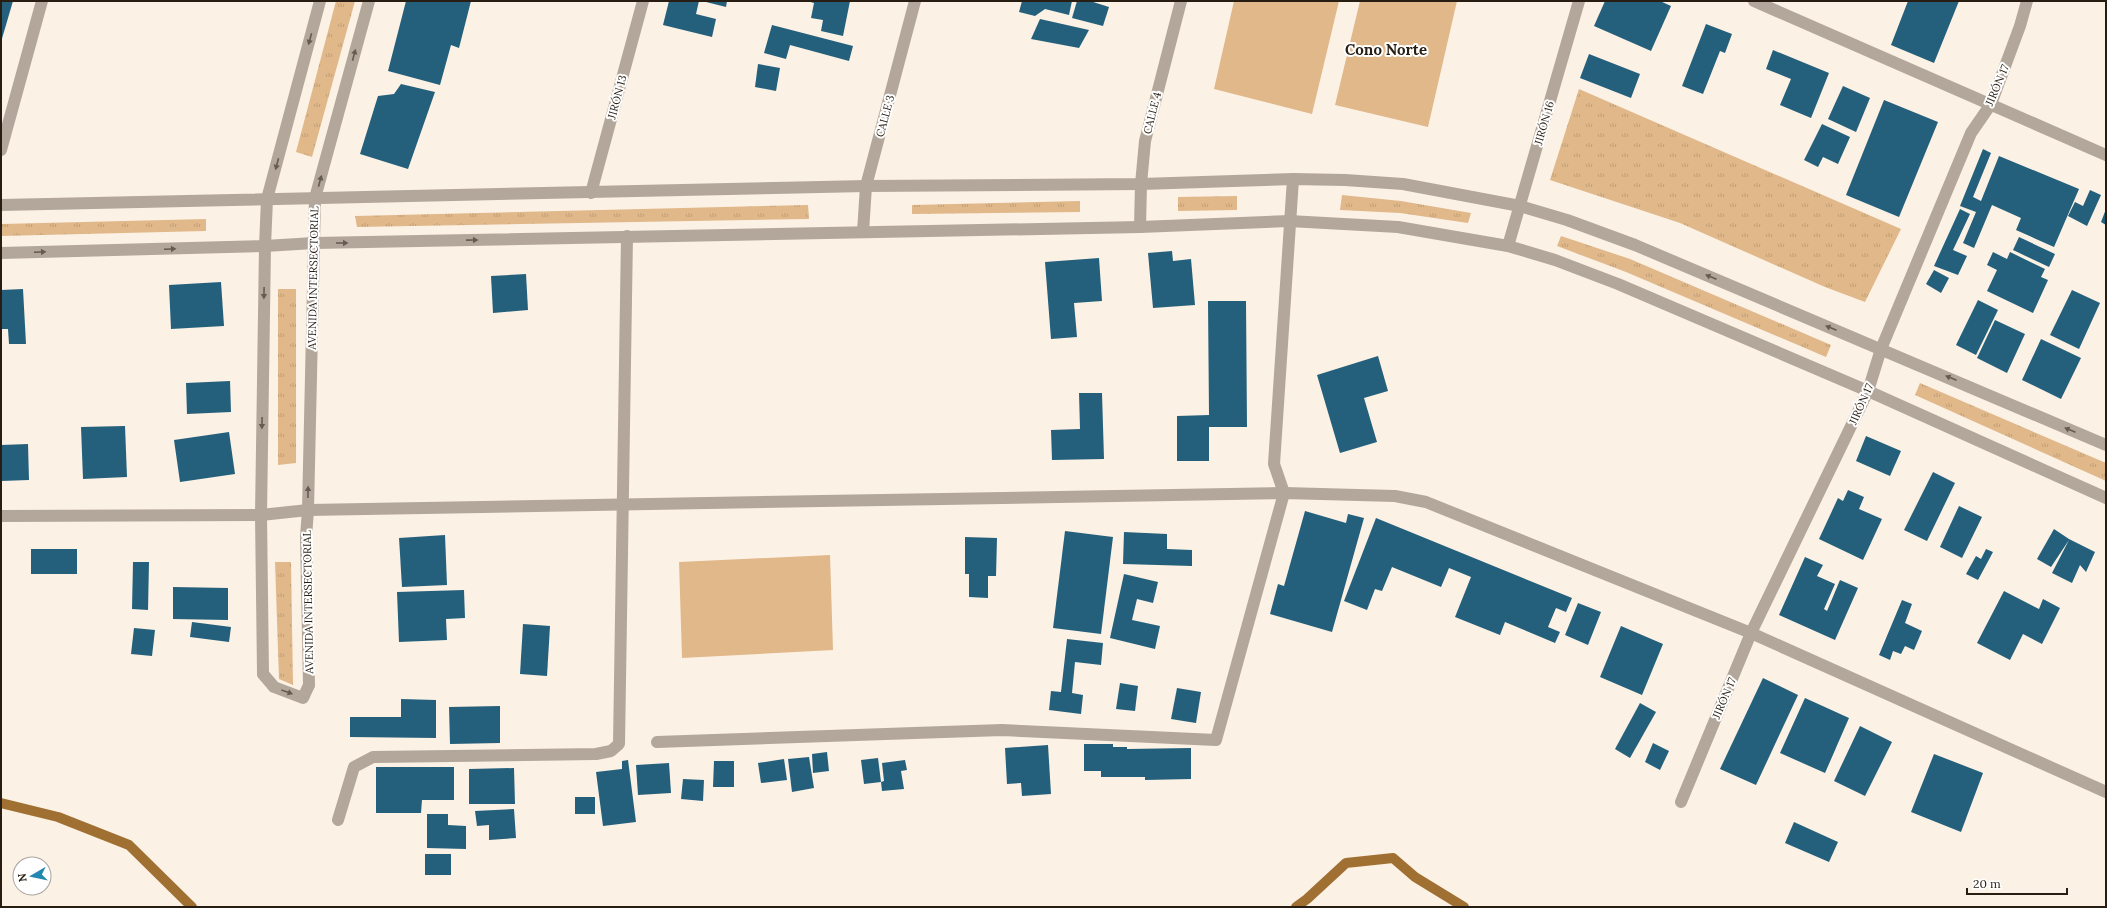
<svg xmlns="http://www.w3.org/2000/svg" width="2107" height="908" viewBox="0 0 2107 908" font-family="Lora,serif">
<style>
.grass{fill:url(#grass-tufts)}
.green{fill:#e1b88a}
.lines{fill:none;stroke-linecap:round;stroke-linejoin:round}
.stream{stroke:#a07033;stroke-width:10}
.building{fill:#24607b}
.minor{stroke:#b3a79b;stroke-width:12}
.tertiary{stroke:#b3a79b;stroke-width:12}
.oneway{fill:#665b50}
.labels{text-anchor:middle;stroke-width:4;stroke-linejoin:round;paint-order:stroke}
.street-label{font-size:11px;fill:#271d12;stroke:#fff}
.district-label{font-size:15px;font-weight:bold;fill:#271d12;stroke:#fff}
</style>
<defs>
<pattern id="grass-tufts" width="24" height="20" patternUnits="userSpaceOnUse"><rect width="24" height="20" fill="#e1b88a"/><path d="M3 7l-1-3M5 7V3M7 7l1-3M15 17l-1-3M17 17v-4M19 17l1-3" fill="none" stroke="#c19e76"/></pattern>
</defs>
<rect width="100%" height="100%" fill="#fcf1e5"/>
<g class="grass">
<polygon points="336,1 355,1 312,157 296,152"/>
<polygon points="1579,89 1901,229 1865,302 1825,287 1680,223 1550,180"/>
<polygon points="1342,195 1401,201 1471,213 1468,223 1400,213 1340,210"/>
<polygon points="1237,196 1237,210 1178,211 1178,197"/>
<polygon points="1080,201 1080,212 912,214 912,205"/>
<polygon points="808,205 809,219 357,227 355,216"/>
<polygon points="206,219 206,231 1,236 1,224"/>
<polygon points="1561,236 1630,259 1831,345 1826,357 1626,272 1557,246"/>
<polygon points="278,289 296,289 296,463 278,465"/>
<polygon points="1920,383 2106,463 2106,481 1915,395"/>
<polygon points="275,562 291,562 293,685 279,679"/>
</g>
<g class="green">
<polygon points="1234,1 1339,1 1312,114 1214,89"/>
<polygon points="1360,1 1457,1 1428,127 1335,105"/>
<polygon points="830,555 833,650 682,658 679,562"/>
</g>
<g class="lines">
<g class="stream">
<polyline points="1,803 58,817 129,845 192,907"/>
<polyline points="1296,907 1307,899 1346,863 1393,858 1415,877 1464,907"/>
</g>
</g>
<g class="building">
<polygon points="1,1 13,1 1,42"/>
<polygon points="406,1 471,1 459,48 451,45 440,85 388,71"/>
<polygon points="669,1 699,1 696,14 716,19 712,37 663,25"/>
<polygon points="702,1 727,1 726,7"/>
<polygon points="807,1 850,1 843,36 821,31 823,20 811,18 814,3"/>
<polygon points="1022,1 1072,1 1069,15 1045,9 1035,16 1019,12"/>
<polygon points="1077,1 1090,1 1109,7 1103,26 1072,18"/>
<polygon points="1605,1 1660,1 1671,6 1651,51 1594,26"/>
<polygon points="1908,1 1959,1 1934,63 1891,45"/>
<polygon points="1040,19 1089,30 1079,48 1031,39"/>
<polygon points="1706,24 1732,34 1725,53 1720,51 1703,94 1682,86"/>
<polygon points="772,25 853,46 849,61 790,45 786,59 764,53"/>
<polygon points="1773,50 1829,73 1811,118 1780,105 1791,79 1766,69"/>
<polygon points="1589,54 1640,74 1631,98 1580,78"/>
<polygon points="758,64 780,68 776,91 755,87"/>
<polygon points="401,84 435,92 408,169 360,154 378,96 394,94"/>
<polygon points="1843,86 1870,98 1856,132 1828,119"/>
<polygon points="1884,100 1938,122 1899,217 1846,195"/>
<polygon points="1822,124 1850,137 1838,164 1823,157 1818,167 1804,160"/>
<polygon points="1983,149 1991,153 1973,197 1981,201 1999,156 2079,189 2054,247 2016,230 2021,218 1992,205 1974,248 1963,243 1976,212 1960,206"/>
<polygon points="2090,190 2101,195 2087,226 2068,216 2075,202 2083,206"/>
<polygon points="1960,209 1970,214 1953,250 1967,256 1958,275 1934,266"/>
<polygon points="2106,209 2106,225 2101,222"/>
<polygon points="2019,237 2055,254 2049,267 2013,250"/>
<polygon points="1172,251 1173,261 1191,259 1195,305 1153,308 1148,253"/>
<polygon points="1993,252 2007,259 2010,252 2045,269 2041,277 2048,280 2033,313 1987,291 1997,270 1987,265"/>
<polygon points="1099,258 1102,301 1074,303 1077,337 1051,339 1045,262"/>
<polygon points="1934,270 1949,278 1941,293 1926,284"/>
<polygon points="526,274 528,310 493,313 491,276"/>
<polygon points="221,282 224,326 171,329 169,285"/>
<polygon points="23,289 26,344 9,344 8,329 1,329 1,290"/>
<polygon points="2072,290 2100,303 2079,349 2050,335"/>
<polygon points="1978,300 1998,310 1976,355 1956,345"/>
<polygon points="1208,301 1246,301 1247,427 1209,427 1209,461 1177,461 1177,416 1209,415"/>
<polygon points="1995,320 2025,334 2007,373 1977,358"/>
<polygon points="2041,339 2081,358 2061,399 2022,380"/>
<polygon points="1378,356 1388,391 1364,398 1377,442 1340,453 1317,375"/>
<polygon points="230,381 231,412 187,414 186,383"/>
<polygon points="1079,393 1102,393 1104,459 1052,460 1051,430 1080,429"/>
<polygon points="125,426 127,477 83,479 81,427"/>
<polygon points="229,432 235,474 180,482 174,440"/>
<polygon points="1866,436 1901,451 1890,476 1856,461"/>
<polygon points="28,444 29,480 1,481 1,445"/>
<polygon points="1933,472 1955,483 1927,541 1904,530"/>
<polygon points="1848,490 1864,497 1859,509 1882,519 1863,560 1819,539 1838,498 1843,501"/>
<polygon points="1959,506 1982,517 1962,558 1940,547"/>
<polygon points="1305,511 1346,523 1348,514 1364,518 1332,632 1270,614 1278,584 1284,586"/>
<polygon points="1376,518 1572,598 1566,612 1556,608 1548,627 1560,632 1555,643 1505,622 1500,635 1455,617 1471,577 1449,568 1441,587 1392,567 1382,591 1375,589 1367,610 1344,601"/>
<polygon points="2054,529 2069,539 2095,552 2086,572 2080,565 2072,583 2052,573 2069,540 2051,567 2037,559"/>
<polygon points="1065,531 1113,537 1101,634 1053,628"/>
<polygon points="1124,532 1167,534 1167,549 1192,550 1192,566 1123,564"/>
<polygon points="445,535 447,585 402,587 399,538"/>
<polygon points="965,537 997,538 996,576 988,576 988,598 969,597 969,574 965,574"/>
<rect x="31" y="549" width="46" height="25"/>
<polygon points="1986,549 1993,552 1978,580 1966,574 1976,556 1981,559"/>
<polygon points="1805,557 1823,565 1817,576 1835,584 1824,609 1827,611 1840,580 1858,588 1835,640 1779,615"/>
<polygon points="133,562 149,562 148,610 132,609"/>
<polygon points="1124,574 1158,582 1153,603 1137,599 1132,620 1160,626 1155,649 1110,638"/>
<polygon points="173,587 228,588 228,620 173,619"/>
<polygon points="464,590 465,618 446,619 447,640 399,642 397,592"/>
<polygon points="2004,591 2039,609 2043,599 2060,608 2042,644 2023,634 2010,660 1977,643"/>
<polygon points="1902,600 1912,604 1905,623 1922,631 1914,650 1905,646 1901,654 1893,651 1890,660 1879,655"/>
<polygon points="1578,603 1601,612 1588,645 1565,635"/>
<polygon points="192,622 231,627 229,642 190,637"/>
<polygon points="523,624 550,626 547,676 520,674"/>
<polygon points="1621,626 1663,644 1642,695 1600,677"/>
<polygon points="134,628 155,630 152,656 131,654"/>
<polygon points="1067,639 1103,643 1101,665 1075,662 1072,693 1083,695 1081,714 1049,710 1051,691 1061,692"/>
<polygon points="1763,678 1798,695 1756,785 1720,769"/>
<polygon points="1120,683 1138,686 1135,711 1116,709"/>
<polygon points="1177,688 1201,692 1196,723 1171,719"/>
<polygon points="1805,698 1849,718 1825,773 1780,753"/>
<polygon points="401,699 436,700 436,738 350,737 350,717 401,717"/>
<polygon points="1640,703 1656,712 1630,758 1615,749"/>
<polygon points="500,706 500,743 450,744 449,707"/>
<polygon points="1860,726 1892,742 1865,796 1834,781"/>
<polygon points="1653,743 1669,751 1660,770 1645,762"/>
<polygon points="1084,744 1113,744 1113,747 1127,747 1127,749 1191,748 1191,779 1145,780 1145,777 1101,777 1101,771 1084,771"/>
<polygon points="1048,745 1051,794 1022,796 1021,783 1007,784 1005,748"/>
<polygon points="827,752 829,771 813,773 812,754"/>
<polygon points="1934,754 1983,773 1961,832 1911,812"/>
<polygon points="809,757 814,788 792,792 788,759"/>
<polygon points="878,758 881,782 884,781 882,763 905,760 907,770 901,771 904,789 882,791 881,782 864,784 861,760"/>
<polygon points="784,759 787,780 761,783 758,763"/>
<polygon points="628,760 636,822 603,826 596,772 622,769 622,761"/>
<polygon points="714,761 734,761 734,787 713,787"/>
<polygon points="669,763 671,793 638,795 636,765"/>
<polygon points="376,767 454,767 454,800 422,800 421,813 376,813"/>
<polygon points="514,768 515,804 469,804 469,769"/>
<polygon points="683,779 704,780 703,801 681,799"/>
<rect x="575" y="797" width="20" height="17"/>
<polygon points="514,809 516,838 489,840 489,825 477,826 475,811"/>
<polygon points="427,814 448,814 448,825 466,826 466,849 427,848"/>
<polygon points="1794,822 1838,842 1829,862 1785,843"/>
<rect x="425" y="854" width="26" height="21"/>
</g>
<g class="lines">
<g class="minor">
<polyline points="1754,1 2106,155"/>
<polyline points="1,150 42,1"/>
<polyline points="591,193 643,1"/>
<polyline points="1140,227 1141,184 1145,141 1181,1"/>
<polyline points="863,232 866,186 915,1"/>
<polyline points="1508,246 1579,1"/>
<polyline points="1,516 261,515 308,510 1284,493 1395,496 1426,502 1751,633 2106,792"/>
<polyline points="263,674 274,687 303,698 309,685"/>
<polyline points="657,742 1002,730 1216,740 1284,493 1274,464 1293,179"/>
<polyline points="1681,802 1751,633 1868,391 1881,349 1971,133 1991,104 2020,26 2027,1"/>
<polyline points="338,820 354,767 373,757 596,754 611,751 619,744 627,236"/>
</g>
<g class="tertiary">
<polyline points="1,205 866,186 1141,184 1293,179 1345,180 1403,184 1520,206 1567,220 1635,245 2106,445"/>
<polyline points="1,253 265,246 314,243 1140,227 1289,221 1398,227 1508,246 1555,260 1618,284 1868,391 2106,498"/>
<polyline points="263,674 261,515 265,246 267,199 320,1"/>
<polyline points="309,685 306,537 308,510 315,198 369,1"/>
</g>
</g>
<defs><path id="oneway-solid" d="M-6-.8H1V-3.2L6.5 0L1 3.2V.8H-6Z"/></defs>
<g class="oneway">
<use href="#oneway-solid" transform="translate(310 39) rotate(105)"/>
<use href="#oneway-solid" transform="translate(354 55) rotate(-75)"/>
<use href="#oneway-solid" transform="translate(277 164) rotate(105)"/>
<use href="#oneway-solid" transform="translate(320 181) rotate(-75)"/>
<use href="#oneway-solid" transform="translate(472 240) rotate(-1)"/>
<use href="#oneway-solid" transform="translate(342 243)"/>
<use href="#oneway-solid" transform="translate(170 249) rotate(-2)"/>
<use href="#oneway-solid" transform="translate(40 252) rotate(-2)"/>
<use href="#oneway-solid" transform="translate(1711 277) rotate(-157)"/>
<use href="#oneway-solid" transform="translate(264 293) rotate(91)"/>
<use href="#oneway-solid" transform="translate(1831 328) rotate(-157)"/>
<use href="#oneway-solid" transform="translate(1951 378) rotate(-157)"/>
<use href="#oneway-solid" transform="translate(262 423) rotate(91)"/>
<use href="#oneway-solid" transform="translate(2070 430) rotate(-157)"/>
<use href="#oneway-solid" transform="translate(308 492) rotate(-89)"/>
<use href="#oneway-solid" transform="translate(287 692) rotate(20)"/>
</g>
<g class="labels">
<g class="street-label">
<text transform="translate(1997 85) rotate(-67)" y="4">JIRÓN 17</text>
<text transform="translate(617 97) rotate(-75)" y="4">JIRÓN 13</text>
<text transform="translate(1152 113) rotate(-76)" y="4">CALLE 4</text>
<text transform="translate(885 116) rotate(-75)" y="4">CALLE 3</text>
<text transform="translate(1544 123) rotate(-74)" y="4">JIRÓN 16</text>
<text transform="translate(313 278) rotate(-89)" y="4">AVENIDA INTERSECTORIAL</text>
<text transform="translate(1861 404) rotate(-66)" y="4">JIRÓN 17</text>
<text transform="translate(308 602) rotate(-91)" y="4">AVENIDA INTERSECTORIAL</text>
<text transform="translate(1724 698) rotate(-67)" y="4">JIRÓN 17</text>
</g>
<g class="district-label">
<text x="1386" y="55">Cono Norte</text>
</g>
</g>
<rect width="2107" height="908" fill="none" stroke="#271d12" stroke-width="4"/>
<g transform="translate(32 876) rotate(261)"><circle r="19" fill="#ffffff" stroke="#a9a5a0"/>
<path d="M0-3L7 15L0 10L-7 15Z" fill="#2287b1"/>
<text y="-6" font-size="11" font-weight="bold" text-anchor="middle" fill="#271d12">N</text>
</g>
<path d="M1967 888v6h100v-6" fill="none" stroke="#271d12" stroke-width="2"/>
<text x="1973" y="888" font-size="12" fill="#271d12" stroke="#ffffff" stroke-width="3" paint-order="stroke">20 m</text>
</svg>
